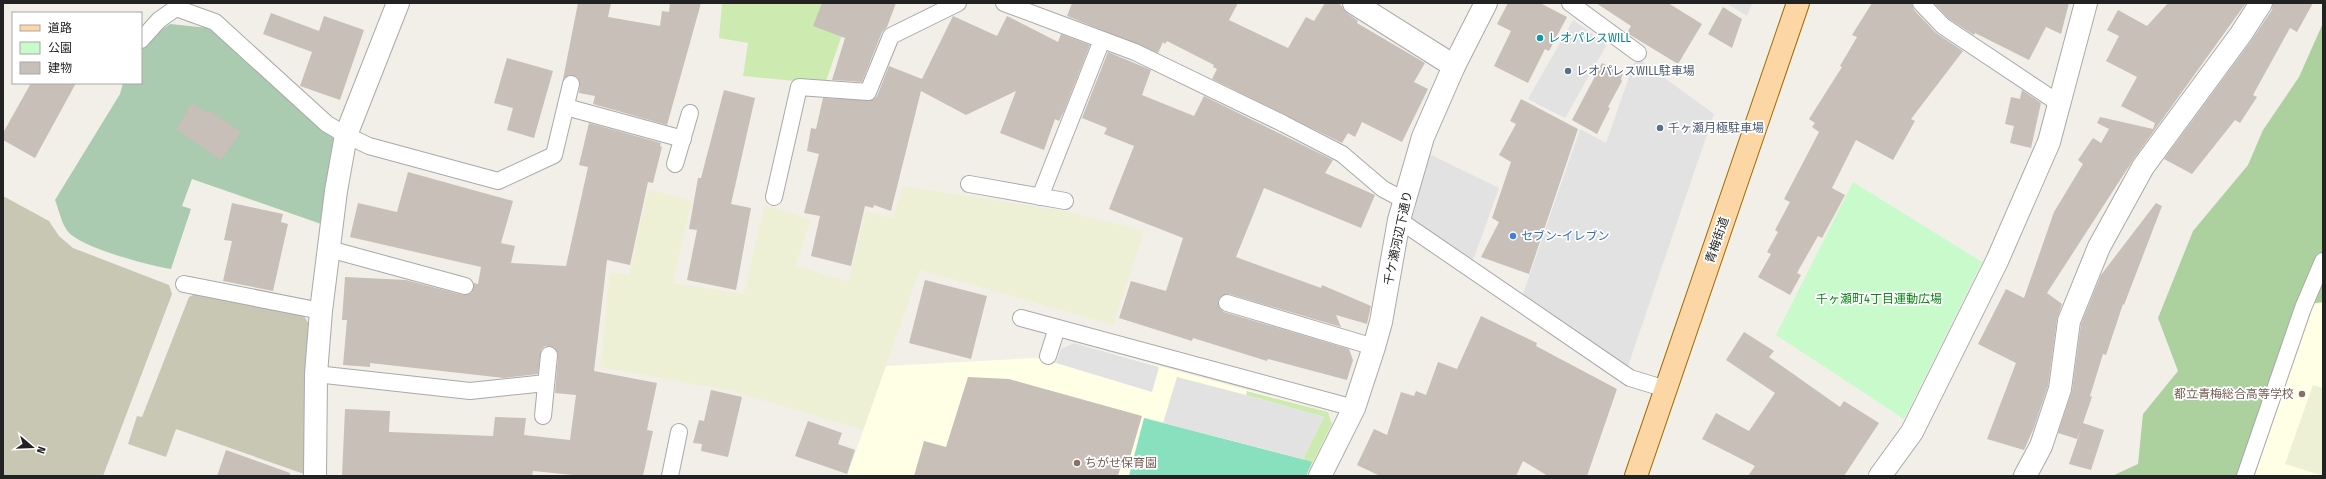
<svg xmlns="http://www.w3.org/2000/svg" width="2326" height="479" viewBox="0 0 2326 479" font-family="'Fira Sans Condensed','Noto Sans JP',sans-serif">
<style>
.education{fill:#ffffe5}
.construction{fill:#c7c7b4}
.farmland{fill:#eef0d5}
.grass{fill:#cdebb0}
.forest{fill:#add19e}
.cemetery{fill:#aacbaf}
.park{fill:#c8facc}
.pitch{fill:#88e0be}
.parking{fill:#e2e2e2}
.building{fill:#c7bfb8}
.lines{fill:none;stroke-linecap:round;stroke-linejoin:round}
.service-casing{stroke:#a9a9a9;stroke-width:18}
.minor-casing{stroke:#a9a9a9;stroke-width:24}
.primary-casing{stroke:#a06b00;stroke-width:24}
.service{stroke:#fff;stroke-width:16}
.minor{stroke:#fff;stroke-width:22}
.primary{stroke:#fcd6a4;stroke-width:22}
.culture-dot{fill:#0f9aa8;stroke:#fff;stroke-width:1.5}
.service-dot{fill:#5c6f8a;stroke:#fff;stroke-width:1.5}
.shop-dot{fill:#3f7fe0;stroke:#fff;stroke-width:1.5}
.education-dot{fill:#8d6e63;stroke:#fff;stroke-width:1.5}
.labels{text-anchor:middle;stroke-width:3.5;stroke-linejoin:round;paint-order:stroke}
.culture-label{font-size:12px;fill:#0d838f;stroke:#fff;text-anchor:start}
.service-label{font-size:12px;fill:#4e5e75;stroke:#fff;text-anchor:start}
.shop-label{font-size:12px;fill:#366cbe;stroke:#fff;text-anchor:start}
.street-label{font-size:12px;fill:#222;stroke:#fff}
.park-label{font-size:12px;fill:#0c8416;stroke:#fff}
.education-label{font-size:12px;fill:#785e54;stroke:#fff;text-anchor:end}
</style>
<rect width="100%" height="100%" fill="#f2efe9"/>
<g class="education">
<polygon points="2323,280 2323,476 2253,476 2309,312"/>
<polygon points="1074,343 1328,412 1332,424 1312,462 1145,418 1129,476 847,476 886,366 1036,358 1056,363 1061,349"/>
</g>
<g class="construction">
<polygon points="3,196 49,221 59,236 73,248 169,285 172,294 103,476 3,476"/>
<polygon points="195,294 304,316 310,326 307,475 176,429 166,457 128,444 137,416 142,417 189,297"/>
</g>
<g class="farmland">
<polygon points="903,186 1065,211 1144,231 1113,325 920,270 863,430 732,391 600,367 610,272 629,275 648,189 692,201 673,283 744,294 764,205 811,219 796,266 848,281 866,211 893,218"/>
<polygon points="2313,385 2323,388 2323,476 2285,464"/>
</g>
<g class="grass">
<polygon points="722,3 853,3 825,84 743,76 748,43 719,38"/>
<polygon points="1247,391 1328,412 1332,424 1306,476 1306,460 1303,459 1324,417 1246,395"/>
</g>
<polygon class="forest" points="2323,23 2323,302 2297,306 2242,476 2112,476 2138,464 2143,414 2178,371 2158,318 2193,231 2248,165 2263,130 2299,77"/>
<path class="cemetery" d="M 170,24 L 209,28 L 222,37 L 335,140 L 324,225 L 192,179 L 182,206 L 191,209 L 171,269 C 151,266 76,247 66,229 C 61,221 59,210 55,200 L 120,94 L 123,83 L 141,83 L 141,47 L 144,42 Z"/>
<polygon class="park" points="1853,182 1982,262 1904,419 1776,335"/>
<polygon class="pitch" points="1144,418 1306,460 1312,462 1306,476 1129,476"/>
<g class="parking">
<polygon points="1726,3 1752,3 1747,16"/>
<polygon points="1573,20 1607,44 1565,118 1528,99"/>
<polygon points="1636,57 1714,114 1627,369 1522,297 1580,129 1606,143"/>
<polygon points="1429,154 1499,188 1472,263 1412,221"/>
<polygon points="1074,343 1159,367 1152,392 1056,363 1061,349"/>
<polygon points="1177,377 1246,395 1324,417 1303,459 1163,423"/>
</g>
<g class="building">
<polygon points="578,3 611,3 608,17 660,26 662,11 669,12 670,3 701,3 667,125 593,104 595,96 579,93 580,82 577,77 569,75 563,79"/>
<polygon points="822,3 896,3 887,27 882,32 862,82 832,80 845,38 813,26"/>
<polygon points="1072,3 1238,3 1229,20 1288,48 1306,17 1314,21 1325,3 1339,3 1347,13 1358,21 1357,23 1425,63 1414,82 1428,89 1402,142 1362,122 1355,137 1348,133 1342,143 1212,79 1217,69 1213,67 1214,65 1167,41 1165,44 1163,42 1158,53 1067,16"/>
<polygon points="1508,3 1540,3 1567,17 1549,51 1545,49 1528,83 1494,66 1511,31 1497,24"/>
<polygon points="1596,3 1668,3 1702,24 1678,64 1627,33 1631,26"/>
<polygon points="1872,3 1912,3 1914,10 1936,33 1963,51 1911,119 1915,121 1893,160 1856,140 1832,188 1845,195 1822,238 1818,236 1797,273 1801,275 1790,295 1758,277 1771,254 1767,252 1778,232 1775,230 1790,202 1784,199 1819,132 1812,127 1815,123 1809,119 1842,67 1840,66 1857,37 1852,35"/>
<polygon points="1934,3 2069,3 2061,34 2046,27 2029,60 1975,33 1974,35 1949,19"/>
<polygon points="2168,3 2246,3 2133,160 2047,293 2062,304 2057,319 2048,386 2033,430 2024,450 1987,439 2016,363 1978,344 2006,289 2024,298 2054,212 2083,164 2078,160 2093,138 2101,143 2109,129 2097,123 2100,117 2153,129 2155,123 2121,106 2137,77 2106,61 2119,36 2107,30 2118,10 2147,26"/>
<polygon points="2273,3 2313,3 2297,32 2290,28 2253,95 2257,97 2240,123 2235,120 2192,174 2164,159 2251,41 2272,10"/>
<polygon points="1723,7 1742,19 1732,48 1708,34"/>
<polygon points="271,13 319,31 324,16 364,30 340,100 300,86 312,52 263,34"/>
<polygon points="953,16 997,36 1007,16 1058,42 1061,34 1090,45 1064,111 1059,121 1055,119 1044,150 1000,133 1016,91 966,115 921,91 891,211 874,205 873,208 865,206 851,266 811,256 820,216 804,213 819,154 807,151 811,128 816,129 823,98 873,100 877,96 889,66 922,79"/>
<polygon points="1108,52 1151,70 1142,95 1194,116 1204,96 1333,160 1325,173 1375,195 1361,228 1264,188 1236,257 1321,288 1322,285 1371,306 1367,324 1336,315 1341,327 1229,294 1221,296 1218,301 1220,309 1224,312 1349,349 1353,360 1347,380 1268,359 1267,361 1193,338 1192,341 1119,318 1131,281 1166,291 1183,238 1109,209 1134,146 1104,134 1107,128 1082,118"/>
<polygon points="507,58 553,71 534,138 507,130 513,108 494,103"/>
<polygon points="1602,63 1623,74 1621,79 1622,81 1608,107 1610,108 1597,134 1572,120"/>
<polygon points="31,83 76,83 35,158 3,140 3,133"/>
<polygon points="724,90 755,98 731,204 751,208 736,290 687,280 697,230 689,229 698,178 701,178"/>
<polygon points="2022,90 2041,103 2031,148 2010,143 2014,126 2005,124 2011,97 2020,99"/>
<polygon points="1521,99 1578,129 1529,274 1481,257 1499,222 1492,218 1511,162 1499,155 1516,124 1510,121"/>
<polygon points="192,103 207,113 209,110 241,132 221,160 176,129"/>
<polygon points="589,123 661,143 660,146 662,147 653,183 648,182 630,265 607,260 594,371 657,383 647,430 653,431 643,476 583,476 533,471 532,476 342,476 345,409 390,411 389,432 493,436 495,417 526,418 524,435 570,440 576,395 555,393 558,356 554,347 545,346 541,350 538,374 504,378 370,363 370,367 343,365 347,320 342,320 345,277 406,280 463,295 471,293 474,283 478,284 481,267 350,237 358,203 397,212 408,172 513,201 501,243 515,246 511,263 566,266 588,167 579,165"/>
<polygon points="232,203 283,214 281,222 288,224 273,291 223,281 232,241 224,240"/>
<polygon points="2156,203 2162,206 2124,305 2123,304 2106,355 2103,354 2090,396 2092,397 2083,423 2104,430 2091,470 2069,464 2081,429 2077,439 2058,433 2072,391 2081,324 2101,275"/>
<polygon points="925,280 987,296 971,359 909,343"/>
<polygon points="1481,316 1537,343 1536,346 1617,389 1587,476 1548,476 1523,461 1516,476 1380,476 1357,465 1374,429 1387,435 1401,392 1414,396 1416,391 1426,395 1438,362 1457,369"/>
<polygon points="1744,332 1774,351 1769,357 1840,407 1844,401 1879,423 1844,476 1748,476 1755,466 1702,439 1716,413 1749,431 1775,393 1726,360"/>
<polygon points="968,377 1009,379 1142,416 1130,457 1124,455 1118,476 914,476 924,441 946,447"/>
<polygon points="711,390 742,397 728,457 701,451 702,444 693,443 699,420 704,421"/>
<polygon points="808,421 842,433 838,444 855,450 847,474 795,456"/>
<polygon points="226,450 290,473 290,476 217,476"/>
</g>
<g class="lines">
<defs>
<g id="service">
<polyline points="1004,3 1135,52 1284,124 1342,154 1383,189 1404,200"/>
<polyline points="1570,3 1638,53"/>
<polyline points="1921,3 1943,26 2060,104"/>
<polyline points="141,40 159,20 176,8 215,22 327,124 346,135 369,146 498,181 554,155 571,84"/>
<polyline points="566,107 683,139"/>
<polyline points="675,164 690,113"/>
<polyline points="969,184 1065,201"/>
<polyline points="774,197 799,87 868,92 891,36 958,3"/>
<polyline points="1040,197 1102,40"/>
<polyline points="1399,220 1630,378 1666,389"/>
<polyline points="329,249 465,286"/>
<polyline points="184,284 321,311"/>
<polyline points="1227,303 1374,347"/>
<polyline points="1021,318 1354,408"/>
<polyline points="1048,356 1057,328"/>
<polyline points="316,374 470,391 546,383"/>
<polyline points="543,416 549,355"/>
<polyline points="670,476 679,432"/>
<polyline points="2245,476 2303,308 2323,261"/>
</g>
<g id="minor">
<polyline points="1354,3 1454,66"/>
<polyline points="315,476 316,374 321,311 336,191 346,135 398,3"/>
<polyline points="1320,476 1354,408 1374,347 1381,322 1399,220 1423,137 1454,66 1486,3"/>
<polyline points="1880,476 1912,432 1997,261 2049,142 2086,3"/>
<polyline points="2025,476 2041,446 2060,389 2069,321 2099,247 2143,167 2241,34 2261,3"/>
</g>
<polyline id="primary" points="1636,476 1798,3"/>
</defs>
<use href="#service" class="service-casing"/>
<use href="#minor" class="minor-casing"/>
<use href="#primary" class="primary-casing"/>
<use href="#service" class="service"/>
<use href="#minor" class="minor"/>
<use href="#primary" class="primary"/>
</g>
<circle class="culture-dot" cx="1540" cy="38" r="4"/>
<g class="service-dot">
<circle cx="1568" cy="71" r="4"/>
<circle cx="1660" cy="128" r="4"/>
</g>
<circle class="shop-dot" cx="1513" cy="236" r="4"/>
<g class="education-dot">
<circle cx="2302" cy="394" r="4"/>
<circle cx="1077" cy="463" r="4"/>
</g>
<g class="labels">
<g class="culture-label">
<text x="1548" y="42">レオパレスWILL</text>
</g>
<g class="service-label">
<text x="1576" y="75">レオパレスWILL駐車場</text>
<text x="1668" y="132">千ヶ瀬月極駐車場</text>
</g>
<g class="shop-label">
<text x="1521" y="240">セブン-イレブン</text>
</g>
<g class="street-label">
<text transform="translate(1398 238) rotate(-78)" y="4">千ケ瀬河辺下通り</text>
<text transform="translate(1717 240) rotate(-71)" y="4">青梅街道</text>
</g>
<g class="park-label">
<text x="1879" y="303">千ヶ瀬町4丁目運動広場</text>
</g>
<g class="education-label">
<text x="2294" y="398">都立青梅総合高等学校</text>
<text x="1085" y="467" text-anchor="start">ちがせ保育園</text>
</g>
</g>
<rect width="2326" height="479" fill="none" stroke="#222222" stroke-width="8"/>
<rect x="12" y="12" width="130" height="72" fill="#ffffff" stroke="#a7a7a7"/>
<rect x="20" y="25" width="20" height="6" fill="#fcd6a4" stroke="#a7a7a7"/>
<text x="48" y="32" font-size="12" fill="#222222">道路</text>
<rect x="20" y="42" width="20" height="12" fill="#c8facc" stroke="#a7a7a7"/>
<text x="48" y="52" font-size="12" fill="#222222">公園</text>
<rect x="20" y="62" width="20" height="12" fill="#c7bfb8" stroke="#a7a7a7"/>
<text x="48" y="72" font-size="12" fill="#222222">建物</text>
<g transform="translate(32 447) rotate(109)" stroke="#ffffff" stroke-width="3" paint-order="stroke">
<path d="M0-3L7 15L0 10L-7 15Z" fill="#222222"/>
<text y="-6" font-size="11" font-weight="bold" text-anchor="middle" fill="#222222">N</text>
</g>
</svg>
